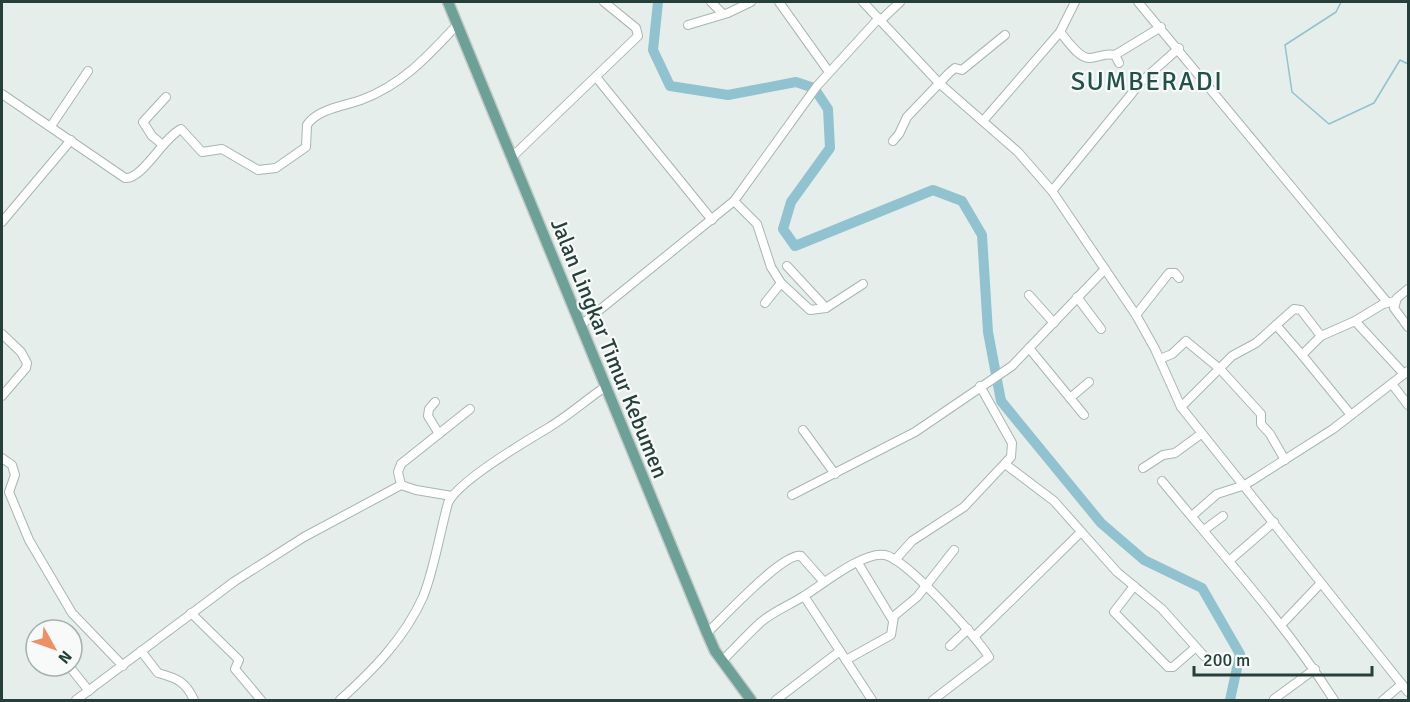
<svg xmlns="http://www.w3.org/2000/svg" width="1410" height="702" viewBox="0 0 1410 702" font-family="Signika,sans-serif">
<style>
.lines{fill:none;stroke-linecap:round;stroke-linejoin:round}
.stream{stroke:#91c2d0;stroke-width:1.5}
.river{stroke:#91c2d0;stroke-width:10}
.minor-casing{stroke:#a8b6b2;stroke-width:10}
.major-casing{stroke:#c2cac8;stroke-width:13}
.minor{stroke:#fff;stroke-width:8}
.major{stroke:#6da197;stroke-width:10}
.labels{text-anchor:middle;stroke-width:4.5;stroke-linejoin:round;paint-order:stroke}
.street-label{font-size:22px;fill:#25403a;stroke:#f7faf9}
.quarter-label{font-size:26px;letter-spacing:1.5px;fill:#225149;stroke:#f7faf9}
</style>
<rect width="100%" height="100%" fill="#e6eeeb"/>
<g class="lines">
<polyline class="stream" points="1341,2 1336,12 1285,45 1292,92 1329,124 1374,103 1400,60 1408,64"/>
<polyline class="river" points="658,2 653,50 670,86 728,95 796,82 814,88 828,109 830,148 791,202 783,229 795,246 933,190 962,201 982,235 988,332 1001,401 1101,523 1144,560 1202,588 1240,654 1230,700"/>
<defs>
<g id="minor">
<polyline points="711,2 723,14"/>
<polyline points="779,2 829,72"/>
<polyline points="863,2 939,83 1018,152 1052,191 1136,315 1155,349 1181,407 1408,692"/>
<polyline points="1138,2 1387,302"/>
<polyline points="881,20 900,2"/>
<polyline points="688,25 728,13 751,2"/>
<path d="M 1060,32 C 1067,40 1079,59 1090,58 C 1100,57 1104,53 1115,55 L 1119,63"/>
<polyline points="1115,55 1161,27"/>
<polyline points="596,77 712,220"/>
<path d="M 2,94 L 125,178 C 142,180 163,138 181,129 L 202,152 L 222,149 L 258,170 L 276,168 L 306,147 L 307,125 C 317,109 344,106 361,100 C 402,85 428,56 457,25"/>
<polyline points="983,121 1060,32 1075,2"/>
<polyline points="51,126 88,71"/>
<polyline points="893,141 899,134 907,117 950,72 955,68 962,70 1005,35"/>
<polyline points="163,145 152,136 143,122 166,97"/>
<polyline points="511,158 638,36 636,28 604,2"/>
<polyline points="1052,191 1142,81 1179,48"/>
<polyline points="734,201 757,224 771,267 781,283 810,310 826,308 863,284"/>
<polyline points="2,222 71,140"/>
<polyline points="787,266 826,308"/>
<polyline points="1408,289 1397,298 1394,308 1408,327"/>
<polyline points="1029,295 1054,323"/>
<polyline points="1077,297 1101,329"/>
<polyline points="765,303 781,283"/>
<polyline points="1136,315 1169,273 1175,273 1179,278"/>
<polyline points="1355,321 1404,374"/>
<polyline points="581,325 734,201 817,86 879,18"/>
<polyline points="1276,325 1302,355 1321,336"/>
<polyline points="2,334 21,352 27,363 26,368 2,396"/>
<polyline points="1029,348 1084,415"/>
<polyline points="1302,355 1351,415"/>
<polyline points="1160,359 1172,354 1186,341 1220,369 1261,414 1261,424 1270,434 1285,460"/>
<polyline points="1392,384 1408,405"/>
<polyline points="1070,398 1089,382"/>
<polyline points="435,402 429,409 428,416 439,434"/>
<polyline points="1181,407 1232,356 1256,343 1294,309 1301,310 1321,336 1355,321 1383,304 1395,301"/>
<polyline points="803,430 835,474"/>
<polyline points="2,458 12,465 15,475 9,492 29,540 72,613 123,666"/>
<polyline points="1005,464 1054,501 1117,572 1162,609 1204,656"/>
<polyline points="1143,468 1163,455 1175,453 1201,434"/>
<path d="M 1162,481 C 1221,553 1284,622 1334,700"/>
<polyline points="401,485 398,472 401,464 470,409"/>
<polyline points="792,495 915,432 1012,366 1105,269"/>
<polyline points="1192,516 1217,494 1245,485 1333,429 1408,371"/>
<polyline points="1204,530 1223,516"/>
<polyline points="895,560 912,541 964,507 1011,457 1012,443 980,386"/>
<polyline points="1229,561 1274,522"/>
<polyline points="858,563 892,619"/>
<polyline points="1134,586 1114,612 1168,667 1173,667 1196,647"/>
<polyline points="804,596 872,700"/>
<polyline points="191,613 239,660 235,669 261,700"/>
<polyline points="1281,625 1320,584"/>
<path d="M 707,633 C 722,619 783,552 801,556 L 824,582"/>
<polyline points="974,637 1080,533"/>
<polyline points="950,646 968,629"/>
<path d="M 141,651 L 158,673 C 177,678 186,682 194,700"/>
<polyline points="846,660 891,635 894,616 917,597 954,550"/>
<path d="M 722,661 C 735,648 748,634 761,622 C 774,611 790,605 804,596 C 822,585 863,551 885,555 C 906,559 977,637 989,657 L 933,700"/>
<polyline points="69,666 89,691"/>
<polyline points="1274,699 1315,669"/>
<polyline points="76,700 235,581 304,537 401,485 416,490 452,496"/>
<path d="M 340,700 C 373,670 404,639 423,597 C 434,570 440,532 448,503 C 457,482 526,441 548,428 C 568,416 586,400 605,387"/>
<polyline points="776,700 840,651"/>
<polyline points="1383,700 1402,684"/>
</g>
<polyline id="major" points="448,2 707,633 715,651 751,700"/>
</defs>
<use href="#minor" class="minor-casing"/>
<use href="#major" class="major-casing"/>
<use href="#minor" class="minor"/>
<use href="#major" class="major"/>
</g>
<g class="labels">
<g class="street-label">
<text transform="translate(610 348) rotate(68)" y="8">Jalan Lingkar Timur Kebumen</text>
</g>
<g class="quarter-label">
<text x="1147" y="90">SUMBERADI</text>
</g>
</g>
<rect width="1410" height="702" fill="none" stroke="#25403a" stroke-width="6"/>
<g transform="translate(54 648) rotate(130)"><circle r="28" fill="#f7faf9" stroke="#a3b0ad" stroke-width="1.5"/>
<path d="M0-4.5L10 22L0 15L-10 22Z" fill="#eb9067"/>
<text y="-9" font-size="16" font-weight="bold" text-anchor="middle" fill="#25403a">N</text>
</g>
<path d="M1194 666v9h178v-9" fill="none" stroke="#25403a" stroke-width="3"/>
<text x="1203" y="666" font-size="18" fill="#25403a" stroke="#f7faf9" stroke-width="4.5" paint-order="stroke">200 m</text>
</svg>
